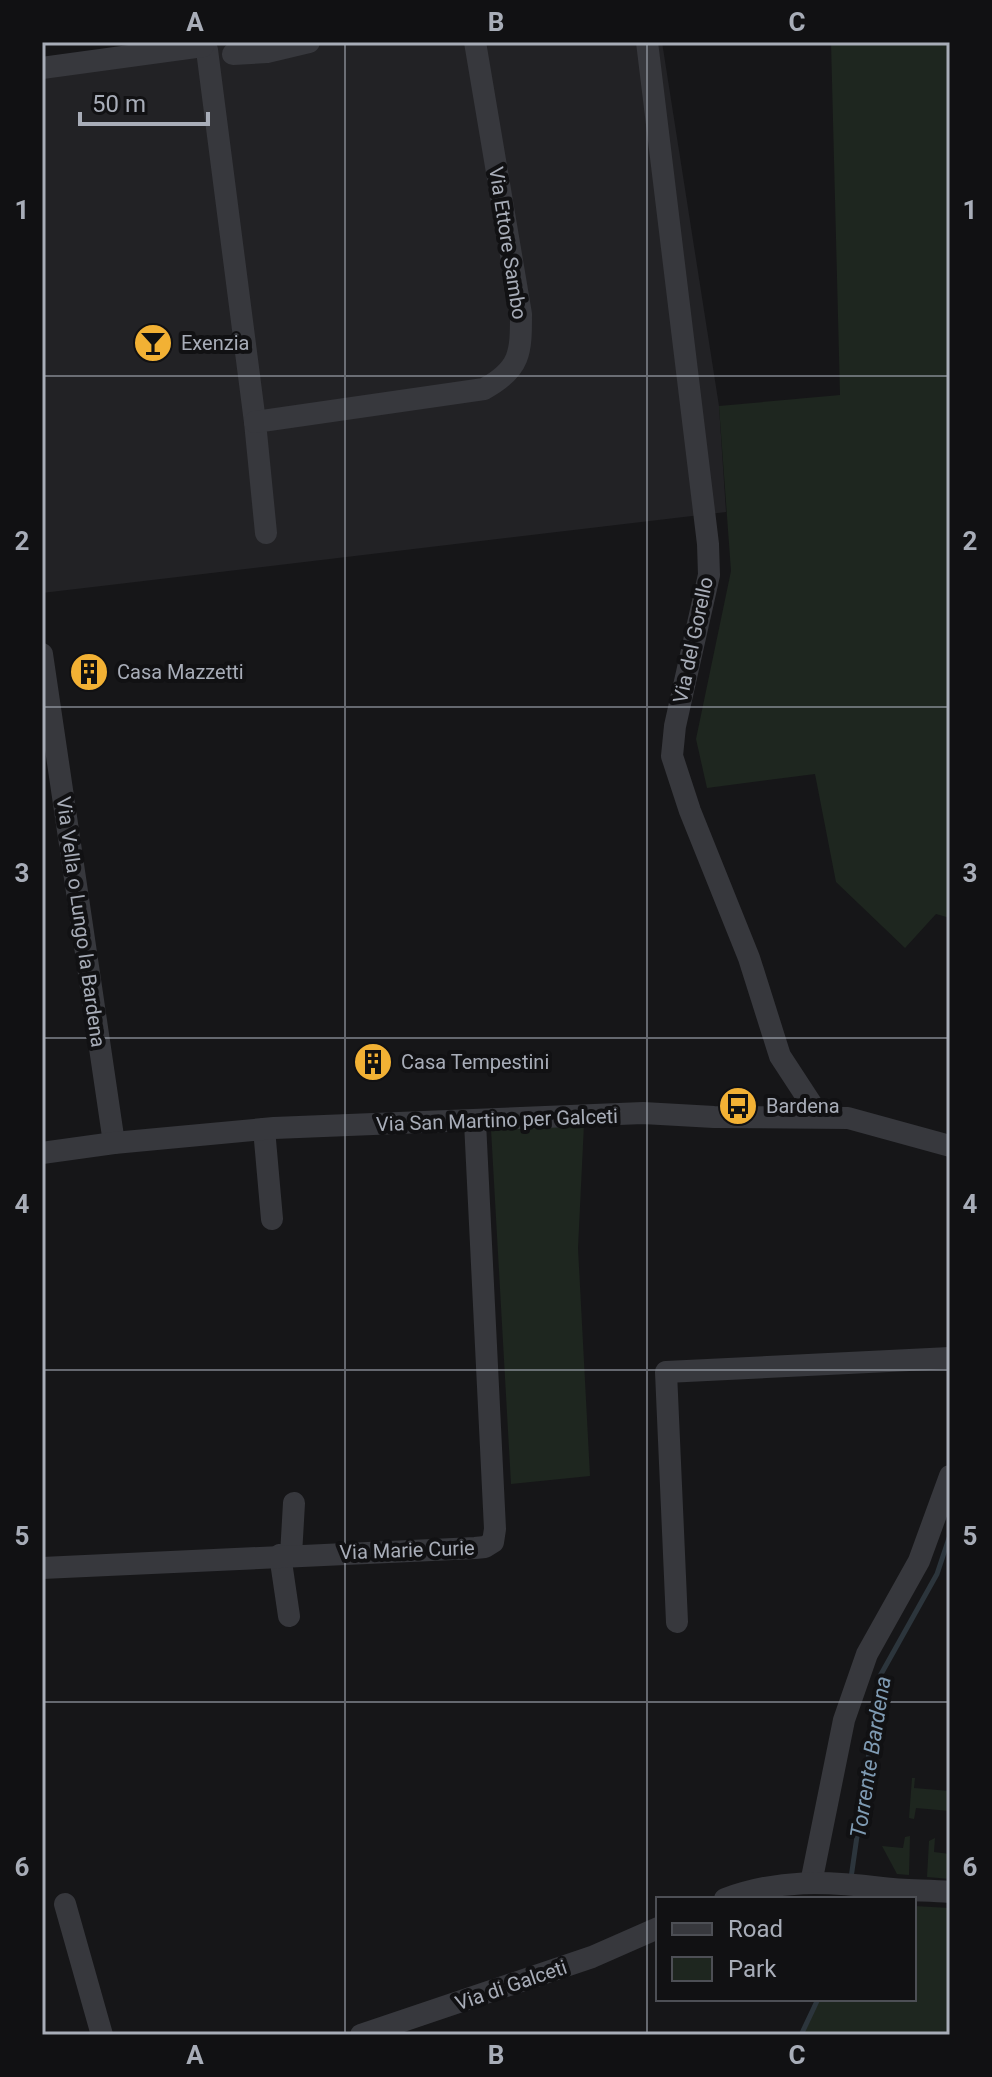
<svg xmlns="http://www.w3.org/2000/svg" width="992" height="2077" viewBox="0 0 992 2077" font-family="Roboto,sans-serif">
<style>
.built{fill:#222225}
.green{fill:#1e261f}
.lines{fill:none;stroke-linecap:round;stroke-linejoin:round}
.stream{stroke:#2c353c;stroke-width:5}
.minor{stroke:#37383d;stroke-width:22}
.grid{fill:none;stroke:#a8adb8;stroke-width:2;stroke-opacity:0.55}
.labels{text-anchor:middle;stroke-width:8;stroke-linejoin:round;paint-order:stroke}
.street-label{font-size:20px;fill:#a8adb8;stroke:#111113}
.poi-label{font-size:20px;fill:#a8adb8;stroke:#111113;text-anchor:start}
.water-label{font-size:22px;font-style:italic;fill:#7f9bb3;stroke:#111113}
.neatline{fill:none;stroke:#a8adb8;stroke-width:3}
.grid-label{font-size:26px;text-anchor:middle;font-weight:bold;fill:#a8adb8}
</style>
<rect width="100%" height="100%" fill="#161618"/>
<polygon class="built" points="162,42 662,42 719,406 726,512 42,593 42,59"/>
<g class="green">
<polygon points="831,42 950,42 950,918 936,914 905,948 836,882 815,774 707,788 696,739 731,571 719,406 840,395"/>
<polygon points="584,1124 578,1248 590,1476 511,1484 491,1129"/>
<polygon points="912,1778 915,1778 914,1788 950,1791 950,1811 916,1808 914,1819 909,1818"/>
<polygon points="910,1836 909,1875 897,1874 882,1846 903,1848 905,1837"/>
<polygon points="935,1838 934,1852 950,1854 950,1879 927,1877 929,1841"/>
<polygon points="914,1906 950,1908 950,2035 801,2035 818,1999 914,1999"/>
</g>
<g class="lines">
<g class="stream">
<polyline points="851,1878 880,1676 937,1574 950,1535"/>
<polyline points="801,2035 818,1999"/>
</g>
<g class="minor">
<polyline points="647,42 708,544 709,575 675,726 672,756 690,811 749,958 780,1056 812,1105 815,1117"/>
<polyline points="207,50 255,422 266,533"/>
<polyline points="233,54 267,52 309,42"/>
<polyline points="42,68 203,46"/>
<path d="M 255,422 L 484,389 C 521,369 521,352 521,314 L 475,42"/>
<polyline points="42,654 114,1143"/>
<polyline points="264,1129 272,1219"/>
<polyline points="42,1153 114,1143 274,1128 643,1113 714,1117 848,1118 950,1146"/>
<polyline points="280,1555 289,1616"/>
<polyline points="291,1555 294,1503"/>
<polyline points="42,1568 475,1548 485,1547 493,1542 495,1529 475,1122"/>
<polyline points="677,1622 666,1372 950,1358"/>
<polyline points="811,1883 844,1720 867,1654 919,1561 950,1476"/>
<path d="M 725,1899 C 780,1879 825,1881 882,1888 C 905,1891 928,1890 950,1892"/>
<polyline points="65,1904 102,2035"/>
<polyline points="361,2035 592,1957 658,1928"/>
</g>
</g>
<path class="grid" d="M 345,42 L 345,2035M 647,42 L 647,2035M 42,376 L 950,376M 42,707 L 950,707M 42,1038 L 950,1038M 42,1370 L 950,1370M 42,1702 L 950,1702"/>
<defs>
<symbol id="bar-disc" viewBox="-11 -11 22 22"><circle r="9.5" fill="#f2b134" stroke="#111113"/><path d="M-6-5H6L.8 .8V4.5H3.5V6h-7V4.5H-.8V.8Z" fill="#111"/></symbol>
<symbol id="building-disc" viewBox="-11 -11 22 22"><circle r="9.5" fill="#f2b134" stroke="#111113"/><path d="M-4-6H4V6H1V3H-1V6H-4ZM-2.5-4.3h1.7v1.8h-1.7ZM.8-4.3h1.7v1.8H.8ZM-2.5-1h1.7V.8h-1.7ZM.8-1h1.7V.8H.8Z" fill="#111"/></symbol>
<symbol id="bus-disc" viewBox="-11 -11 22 22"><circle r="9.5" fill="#f2b134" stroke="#111113"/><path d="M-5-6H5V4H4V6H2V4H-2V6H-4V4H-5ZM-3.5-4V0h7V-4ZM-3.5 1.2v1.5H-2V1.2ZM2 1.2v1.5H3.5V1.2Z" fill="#111"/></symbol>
</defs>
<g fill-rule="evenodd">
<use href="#bar-disc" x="131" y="321" width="44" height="44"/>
<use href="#building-disc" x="67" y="650" width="44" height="44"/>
<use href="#building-disc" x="351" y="1040" width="44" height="44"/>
<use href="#bus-disc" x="716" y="1084" width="44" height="44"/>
</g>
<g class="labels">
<g class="street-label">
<text transform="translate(508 243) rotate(81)" y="7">Via Ettore Sambo</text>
<text transform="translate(693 640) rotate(-78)" y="7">Via del Gorello</text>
<text transform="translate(81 922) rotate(82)" y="7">Via Vella o Lungo la Bardena</text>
<text transform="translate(497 1120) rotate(-2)" y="7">Via San Martino per Galceti</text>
<text transform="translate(407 1550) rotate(-2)" y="7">Via Marie Curie</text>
<text transform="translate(511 1985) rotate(-19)" y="7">Via di Galceti</text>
</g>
<g class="poi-label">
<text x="181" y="350">Exenzia</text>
<text x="117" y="679">Casa Mazzetti</text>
<text x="401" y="1069">Casa Tempestini</text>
<text x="766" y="1113">Bardena</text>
</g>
<g class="water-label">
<text transform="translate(870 1757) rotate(-81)" y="8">Torrente Bardena</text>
</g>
</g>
<rect width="992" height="2077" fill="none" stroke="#111113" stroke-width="88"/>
<rect x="656" y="1897" width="260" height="104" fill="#111113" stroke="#4d4f55" stroke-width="2"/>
<rect x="672" y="1923" width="40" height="12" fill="#37383d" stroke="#4d4f55" stroke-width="2"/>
<text x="728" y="1937" font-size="24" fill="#a8adb8">Road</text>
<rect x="672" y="1957" width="40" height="24" fill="#1e261f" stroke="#4d4f55" stroke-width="2"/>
<text x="728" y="1977" font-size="24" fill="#a8adb8">Park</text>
<path d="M80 112v12h128v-12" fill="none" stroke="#a8adb8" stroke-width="4"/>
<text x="92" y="112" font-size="24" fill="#a8adb8" stroke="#111113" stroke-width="6" paint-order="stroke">50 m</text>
<rect x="44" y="44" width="904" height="1989" class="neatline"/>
<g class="grid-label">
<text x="195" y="31">A</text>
<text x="496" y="31">B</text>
<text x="797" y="31">C</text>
<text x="22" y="219">1</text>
<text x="970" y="219">1</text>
<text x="22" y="550">2</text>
<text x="970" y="550">2</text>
<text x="22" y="882">3</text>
<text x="970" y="882">3</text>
<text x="22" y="1213">4</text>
<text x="970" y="1213">4</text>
<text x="22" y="1545">5</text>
<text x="970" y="1545">5</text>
<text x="22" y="1876">6</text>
<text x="970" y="1876">6</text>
<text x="195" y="2064">A</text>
<text x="496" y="2064">B</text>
<text x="797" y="2064">C</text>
</g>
</svg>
